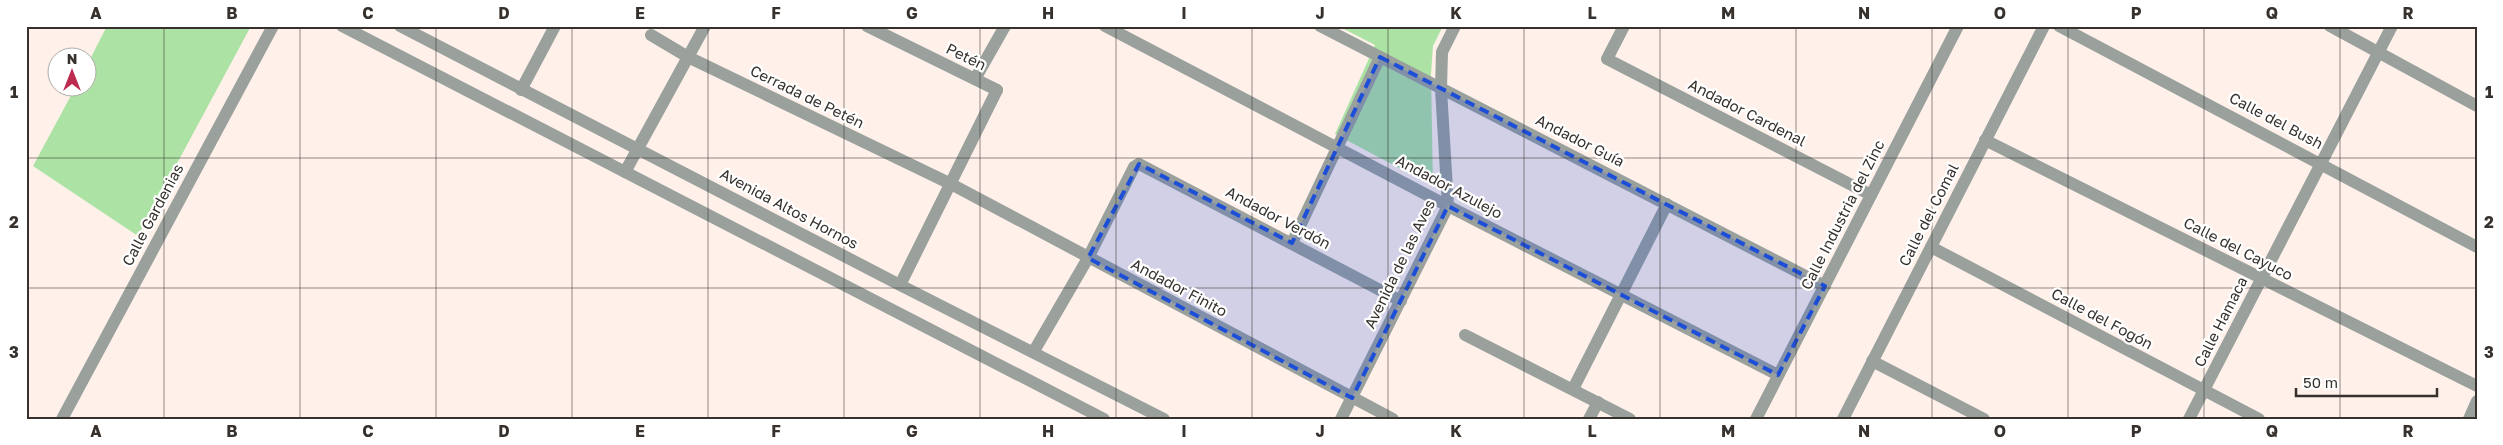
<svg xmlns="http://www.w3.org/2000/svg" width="2503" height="445" viewBox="0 0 2503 445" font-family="'Golos Text',sans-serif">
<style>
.green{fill:#ade2a5}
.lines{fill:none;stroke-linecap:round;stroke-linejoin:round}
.pedestrian{stroke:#9aa19d;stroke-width:12}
.minor{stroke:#9aa19d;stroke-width:12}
.tertiary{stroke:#9aa19d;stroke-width:12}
.marked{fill:#1d4ed8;fill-opacity:0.2;stroke:#1d4ed8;stroke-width:4;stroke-dasharray:10 6;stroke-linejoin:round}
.grid{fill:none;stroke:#37312d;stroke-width:1;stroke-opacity:0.55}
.labels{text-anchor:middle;stroke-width:4.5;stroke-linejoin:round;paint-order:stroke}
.street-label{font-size:15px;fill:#37312d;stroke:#fff}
.neatline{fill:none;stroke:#37312d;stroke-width:2}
.grid-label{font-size:16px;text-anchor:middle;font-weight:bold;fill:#37312d}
</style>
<rect width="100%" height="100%" fill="#fff1ea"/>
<g class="green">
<polygon points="107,26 251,26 138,236 33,166 75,88 88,88 88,63"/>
<polygon points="1338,26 1443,26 1433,46 1431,74 1433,186 1335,134 1375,45"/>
</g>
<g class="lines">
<g class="pedestrian">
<polyline points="900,285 997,90"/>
<polyline points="1034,351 1088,258 1134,167 1139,164"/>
</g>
<g class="minor">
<polyline points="867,26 997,90"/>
<polyline points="1105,26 1448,206 1778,375"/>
<polyline points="1320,26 1825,286"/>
<polyline points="1624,26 1607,59 1871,195"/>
<polyline points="2330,26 2477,106"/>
<polyline points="651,35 688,57 951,184 1393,419"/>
<polyline points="975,79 1005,26"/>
<polyline points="521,90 555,26"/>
<polyline points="1985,140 2477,386"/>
<polyline points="1139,164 1401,301"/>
<polyline points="625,172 705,26"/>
<polyline points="1292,243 1380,57"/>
<polyline points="1931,247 2259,419"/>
<polyline points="1465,335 1630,419"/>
<polyline points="1872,361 1984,419"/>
<polyline points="1573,389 1667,204"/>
<polyline points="1341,419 1448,206 1441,89 1442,52 1455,26"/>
<polyline points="1589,419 1598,402"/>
<polyline points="2189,419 2392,26"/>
</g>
<g class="tertiary">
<polyline points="342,26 1104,419"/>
<polyline points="400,26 900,285 1164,419"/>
<polyline points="2059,26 2477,247"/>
<polyline points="62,419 273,26"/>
<polyline points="1756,419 1958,26"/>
<polyline points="1843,419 2044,26"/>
<polyline points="2469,419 2477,401"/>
</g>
</g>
<path class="marked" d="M 1380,57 L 1825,286 L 1778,375 L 1448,206 L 1352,398 L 1088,258 L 1139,164 L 1292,243 Z"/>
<path class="grid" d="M 164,26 L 164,419M 300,26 L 300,419M 436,26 L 436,419M 572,26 L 572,419M 708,26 L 708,419M 844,26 L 844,419M 980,26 L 980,419M 1116,26 L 1116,419M 1252,26 L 1252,419M 1388,26 L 1388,419M 1524,26 L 1524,419M 1660,26 L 1660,419M 1796,26 L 1796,419M 1932,26 L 1932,419M 2068,26 L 2068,419M 2204,26 L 2204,419M 2340,26 L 2340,419M 26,158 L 2477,158M 26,288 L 2477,288"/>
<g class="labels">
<g class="street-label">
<text transform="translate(966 57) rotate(26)" y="5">Petén</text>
<text transform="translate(807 97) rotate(26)" y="5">Cerrada de Petén</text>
<text transform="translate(1747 113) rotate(27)" y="5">Andador Cardenal</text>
<text transform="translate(2276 121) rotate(28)" y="5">Calle del Bush</text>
<text transform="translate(1580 141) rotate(27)" y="5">Andador Guía</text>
<text transform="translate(1449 187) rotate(28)" y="5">Andador Azulejo</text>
<text transform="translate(789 209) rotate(28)" y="5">Avenida Altos Hornos</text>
<text transform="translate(153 215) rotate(-62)" y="5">Calle Gardenias</text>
<text transform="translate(1843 215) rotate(-63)" y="5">Calle Industria del Zinc</text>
<text transform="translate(1929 215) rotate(-63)" y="5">Calle del Comal</text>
<text transform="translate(1278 218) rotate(28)" y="5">Andador Verdón</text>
<text transform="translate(2238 249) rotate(27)" y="5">Calle del Cayuco</text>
<text transform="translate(1400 264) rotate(-64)" y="5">Avenida de las Aves</text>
<text transform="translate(1179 288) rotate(28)" y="5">Andador Finito</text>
<text transform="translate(2102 319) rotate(28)" y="5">Calle del Fogón</text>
<text transform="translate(2221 322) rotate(-63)" y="5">Calle Hamaca</text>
</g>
</g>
<rect width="2503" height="445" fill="none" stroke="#ffffff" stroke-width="55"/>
<g transform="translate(72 72)"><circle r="24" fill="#ffffff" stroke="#afadab"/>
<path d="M0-4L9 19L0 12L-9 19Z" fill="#bc2b4f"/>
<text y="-8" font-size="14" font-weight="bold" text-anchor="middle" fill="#37312d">N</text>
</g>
<path d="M2296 388v8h141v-8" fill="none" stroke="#37312d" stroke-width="2.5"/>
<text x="2303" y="388" font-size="15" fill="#37312d" stroke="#ffffff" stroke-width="4" paint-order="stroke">50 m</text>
<rect x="28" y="28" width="2448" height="390" class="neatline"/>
<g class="grid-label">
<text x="96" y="19">A</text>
<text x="232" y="19">B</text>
<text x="368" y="19">C</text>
<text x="504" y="19">D</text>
<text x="640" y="19">E</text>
<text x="776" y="19">F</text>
<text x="912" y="19">G</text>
<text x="1048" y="19">H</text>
<text x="1184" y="19">I</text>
<text x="1320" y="19">J</text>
<text x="1456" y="19">K</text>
<text x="1592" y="19">L</text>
<text x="1728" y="19">M</text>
<text x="1864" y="19">N</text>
<text x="2000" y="19">O</text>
<text x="2136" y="19">P</text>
<text x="2272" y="19">Q</text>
<text x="2408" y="19">R</text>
<text x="14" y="98">1</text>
<text x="2489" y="98">1</text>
<text x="14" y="228">2</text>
<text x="2489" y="228">2</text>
<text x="14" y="358">3</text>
<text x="2489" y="358">3</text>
<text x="96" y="437">A</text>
<text x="232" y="437">B</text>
<text x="368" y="437">C</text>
<text x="504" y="437">D</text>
<text x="640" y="437">E</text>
<text x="776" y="437">F</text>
<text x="912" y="437">G</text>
<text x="1048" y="437">H</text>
<text x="1184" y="437">I</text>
<text x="1320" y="437">J</text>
<text x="1456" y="437">K</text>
<text x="1592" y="437">L</text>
<text x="1728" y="437">M</text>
<text x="1864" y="437">N</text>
<text x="2000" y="437">O</text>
<text x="2136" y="437">P</text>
<text x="2272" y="437">Q</text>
<text x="2408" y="437">R</text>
</g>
</svg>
